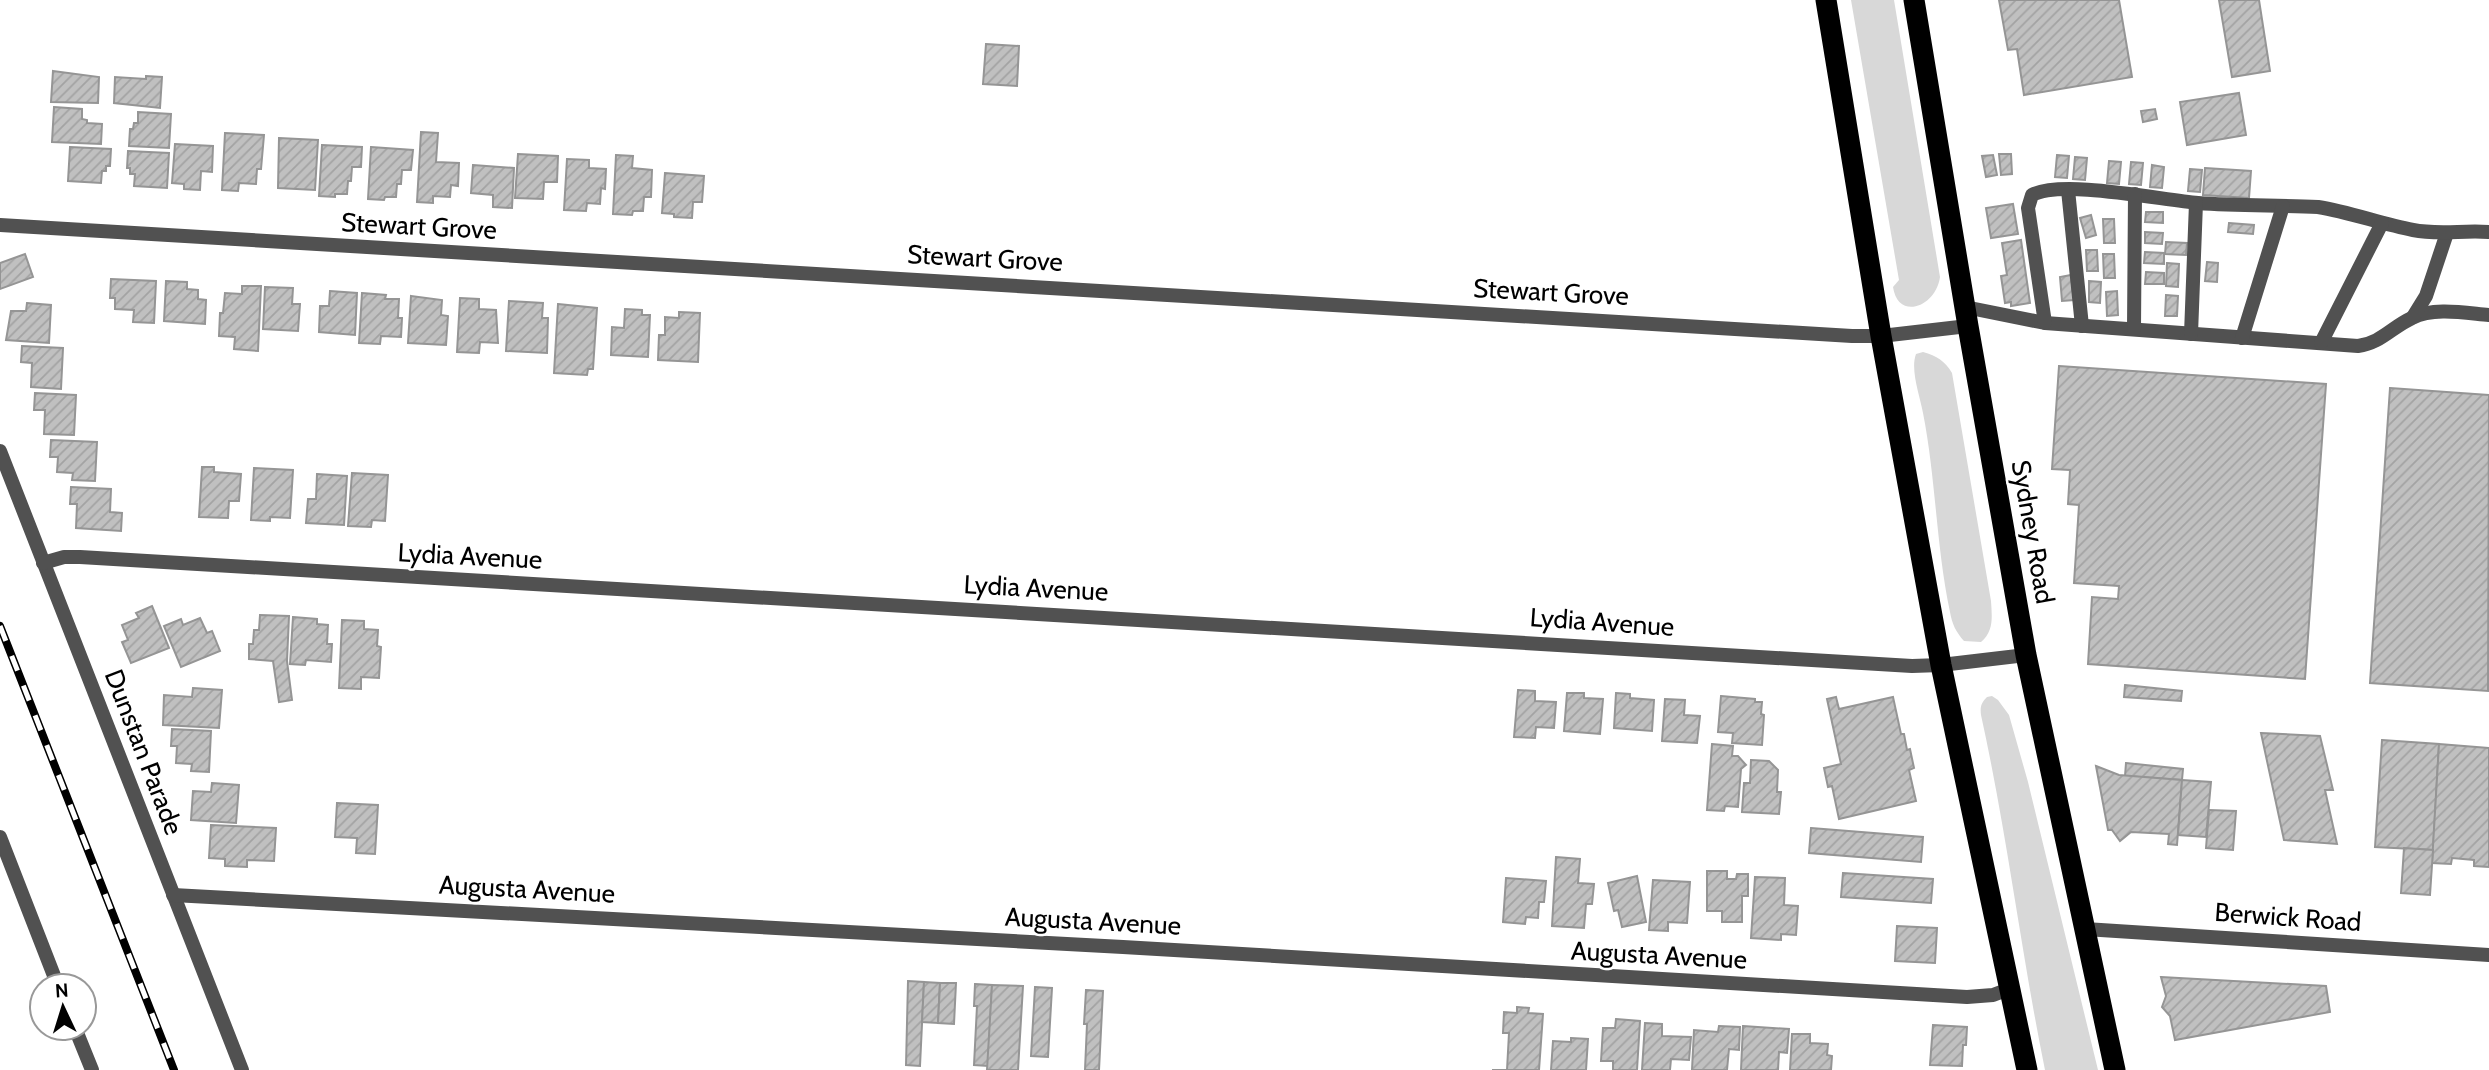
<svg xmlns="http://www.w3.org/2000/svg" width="2489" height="1070" viewBox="0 0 2489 1070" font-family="Cabin,sans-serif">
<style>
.grass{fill:#d8d8d8}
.building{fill:url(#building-hatch);stroke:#959595;stroke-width:2}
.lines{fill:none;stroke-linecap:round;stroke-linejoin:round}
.street{stroke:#515151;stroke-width:14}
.highway{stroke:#000;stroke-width:21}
.rail-casing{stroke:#000;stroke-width:8}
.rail{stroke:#fff;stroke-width:5;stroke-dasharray:16;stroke-linecap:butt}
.labels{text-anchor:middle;stroke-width:5;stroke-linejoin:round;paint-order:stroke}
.street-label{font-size:26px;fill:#000;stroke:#fff}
</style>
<defs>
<pattern id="building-hatch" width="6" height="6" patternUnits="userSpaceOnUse" patternTransform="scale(1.75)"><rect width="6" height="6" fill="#c0c0c0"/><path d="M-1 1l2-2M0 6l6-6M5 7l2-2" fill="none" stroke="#a3a3a3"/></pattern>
</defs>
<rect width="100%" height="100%" fill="#fff"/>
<g class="grass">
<path d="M 1851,0 L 1894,0 L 1940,277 C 1936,307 1898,321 1893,287 L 1899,280 Z"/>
<path d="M 1923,352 C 1937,356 1945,361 1952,373 L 1991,601 C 1992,617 1994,631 1981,642 L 1964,641 C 1956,632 1952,624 1950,612 C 1936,546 1936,479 1923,413 C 1920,396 1910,370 1916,354 Z"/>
<path d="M 1992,696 L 1998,700 L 2009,715 L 2028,782 L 2098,1070 L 2045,1070 C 2021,952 2007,833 1981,715 C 1980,707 1981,703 1987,697 Z"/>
</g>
<g class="building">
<polygon points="1999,0 2119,0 2132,77 2024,95 2017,49 2008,50"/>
<polygon points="2219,0 2259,0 2270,71 2232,77"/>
<polygon points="986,44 1019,46 1017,86 983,84"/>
<polygon points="53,71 99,77 98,103 51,102"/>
<polygon points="146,76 162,77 160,108 114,103 115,77 146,79"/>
<polygon points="2239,93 2246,135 2187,145 2180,102"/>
<polygon points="54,107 82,109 82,119 87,120 87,123 102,124 101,144 52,142"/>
<polygon points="2155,109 2157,119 2143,122 2141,111"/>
<polygon points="138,112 171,114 169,148 129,146 130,129 133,129 134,123 138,123"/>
<polygon points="421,132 438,133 436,162 459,163 458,186 451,185 450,197 433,196 433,203 417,202"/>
<polygon points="225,133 264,135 261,169 257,169 256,184 239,183 238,191 222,190"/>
<polygon points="279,138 318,140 315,190 278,188"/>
<polygon points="175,144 213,146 212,172 201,171 200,190 184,189 184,184 172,183"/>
<polygon points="322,145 362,147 361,167 352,167 351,181 348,181 347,194 335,194 335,197 319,196"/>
<polygon points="70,147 111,149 110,166 106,166 106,171 102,171 101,183 68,181"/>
<polygon points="371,147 413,150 411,170 402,170 401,184 397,184 396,197 385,197 384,200 368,199"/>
<polygon points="128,151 169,153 167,188 134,186 135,174 130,174 130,168 127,168"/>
<polygon points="518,154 558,156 557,182 544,182 543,199 515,198"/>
<polygon points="1999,154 2011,154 2012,174 2001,175"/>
<polygon points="616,155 633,156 632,168 652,170 651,197 644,197 643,211 633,211 632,215 613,214"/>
<polygon points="1993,155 1997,175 1986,177 1982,156"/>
<polygon points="2057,155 2069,156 2067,178 2055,177"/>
<polygon points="2075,157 2087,158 2085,180 2073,179"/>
<polygon points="567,159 589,160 589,168 606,169 605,189 601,188 600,204 587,203 586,211 564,210"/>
<polygon points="2109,161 2121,162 2119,184 2107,183"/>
<polygon points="2131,162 2143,163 2141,185 2129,184"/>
<polygon points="473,165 514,168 512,208 493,207 493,195 471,193"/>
<polygon points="2152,165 2164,167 2162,188 2150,187"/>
<polygon points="2205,168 2251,171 2249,198 2203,195"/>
<polygon points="2190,169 2202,170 2200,192 2188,191"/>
<polygon points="665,173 704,176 702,202 693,202 692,218 674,217 674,214 662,213"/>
<polygon points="2013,204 2018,234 1991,238 1986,208"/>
<polygon points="2146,212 2163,212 2163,223 2145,222"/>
<polygon points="2091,215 2096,235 2086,238 2080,218"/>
<polygon points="2103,219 2114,219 2115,243 2104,243"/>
<polygon points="2229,223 2254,225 2253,234 2228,232"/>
<polygon points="2145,232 2163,233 2162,244 2145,243"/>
<polygon points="2021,240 2030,303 2011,306 2011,302 2005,303 2001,276 2007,275 2002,243"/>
<polygon points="2166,242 2187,243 2186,255 2165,254"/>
<polygon points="2086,250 2097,250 2098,271 2087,271"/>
<polygon points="2145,252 2164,253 2164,264 2144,263"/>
<polygon points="25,254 33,277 0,289 0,263"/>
<polygon points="2103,254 2114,254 2115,278 2104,278"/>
<polygon points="2207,262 2218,263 2217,282 2205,281"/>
<polygon points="2167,263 2179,264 2178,287 2166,286"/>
<polygon points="2146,272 2164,273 2164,284 2145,284"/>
<polygon points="2071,275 2074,300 2062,301 2060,277"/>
<polygon points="111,279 156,281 154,323 133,322 134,310 115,309 115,298 110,298"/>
<polygon points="166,281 187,282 187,289 198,290 198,299 206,300 205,324 164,321"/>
<polygon points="2089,281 2101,282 2100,303 2089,302"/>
<polygon points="242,286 261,286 258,351 234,349 235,337 219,336 220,313 223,313 225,293 242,294"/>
<polygon points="265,287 293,288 292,304 300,304 298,331 263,329"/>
<polygon points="330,291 357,293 355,335 319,332 320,306 329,306"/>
<polygon points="2117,291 2118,315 2107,316 2106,292"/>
<polygon points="362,293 386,295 385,299 399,299 398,318 402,318 401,337 381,336 380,344 359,343"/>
<polygon points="2166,295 2178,296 2177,316 2165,316"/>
<polygon points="411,296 442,300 441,315 448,316 446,345 408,343"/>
<polygon points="460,298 479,299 479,309 496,310 498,343 480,342 479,353 457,352"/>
<polygon points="509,301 543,303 542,318 548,318 547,353 506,351"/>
<polygon points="27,303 51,305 49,343 6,340 11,311 26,311"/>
<polygon points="558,304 597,308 593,369 588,369 587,375 554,373"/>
<polygon points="625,309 642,310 642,315 650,315 648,357 611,355 612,327 624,328"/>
<polygon points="679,312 700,313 698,362 658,360 659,335 665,335 665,317 679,318"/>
<polygon points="22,346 63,348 61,389 31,387 32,363 21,362"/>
<polygon points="2059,366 2326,384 2305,679 2088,664 2092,597 2118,599 2119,586 2074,583 2079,505 2068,504 2070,470 2052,469"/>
<polygon points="2390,388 2489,395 2488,691 2370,683"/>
<polygon points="35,393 76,395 74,435 44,434 45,410 34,410"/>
<polygon points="51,440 97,442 95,481 72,480 73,473 57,472 58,457 50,457"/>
<polygon points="202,467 214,467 214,472 241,474 239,501 229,501 228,518 199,517"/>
<polygon points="254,468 293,470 290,518 270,517 270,521 251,520"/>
<polygon points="352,473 388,475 385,521 372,520 371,527 348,526"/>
<polygon points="317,474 347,476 344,525 306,523 308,499 316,499"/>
<polygon points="71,487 111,489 110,512 122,513 121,531 76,528 77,504 70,504"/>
<polygon points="152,606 169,648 131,663 122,642 128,640 122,625 139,618 136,613"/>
<polygon points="260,615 289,616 287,661 292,700 279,702 273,661 249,659 249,644 253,644 254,630 259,630"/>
<polygon points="293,617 317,619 317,624 328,625 327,644 332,644 331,662 306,660 305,665 290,664"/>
<polygon points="200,618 207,633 212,631 220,651 181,667 164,626 181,619 183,625"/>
<polygon points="342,620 364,621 364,629 378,630 377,646 381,647 379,678 361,677 361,689 339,688"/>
<polygon points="2125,685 2182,691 2181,701 2124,697"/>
<polygon points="193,688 222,690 219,728 163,725 164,695 192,697"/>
<polygon points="1518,690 1535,691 1535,701 1556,702 1554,728 1536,727 1535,738 1514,737"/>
<polygon points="1567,693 1584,693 1584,698 1603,699 1600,734 1564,731"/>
<polygon points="1616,693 1630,694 1630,698 1654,700 1652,731 1614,728"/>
<polygon points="1721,696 1755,699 1755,702 1762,702 1761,714 1764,715 1762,745 1732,743 1733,733 1718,732"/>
<polygon points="1836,697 1839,709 1893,697 1901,734 1904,734 1907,750 1910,749 1914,768 1909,770 1916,801 1839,819 1832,786 1828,787 1824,768 1841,764 1827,699"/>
<polygon points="1665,699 1685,700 1684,715 1700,716 1697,743 1662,741"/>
<polygon points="172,729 211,731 209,772 191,771 192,764 176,763 177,746 171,746"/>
<polygon points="2261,733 2320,736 2333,790 2325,790 2337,844 2284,840"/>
<polygon points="2382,740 2439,744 2433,850 2375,847"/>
<polygon points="1712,744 1733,746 1732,756 1738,756 1746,765 1741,769 1738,807 1725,806 1724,811 1707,810"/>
<polygon points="2439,744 2489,748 2489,867 2474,866 2474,860 2452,858 2451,864 2432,863"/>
<polygon points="1751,760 1769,761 1778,770 1777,792 1781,792 1779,814 1742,812 1744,783 1750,783"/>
<polygon points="2126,763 2183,769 2182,780 2125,776"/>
<polygon points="2096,766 2119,775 2182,780 2177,845 2168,844 2169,834 2131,832 2120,841 2112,830 2108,830"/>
<polygon points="2182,780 2211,782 2206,837 2178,835"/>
<polygon points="212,783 239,785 236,823 191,820 193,791 211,792"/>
<polygon points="337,803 378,805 375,854 356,853 357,838 335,837"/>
<polygon points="2209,810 2236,811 2233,850 2206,848"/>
<polygon points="211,825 276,828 274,861 247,860 247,867 225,866 225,859 209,858"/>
<polygon points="1811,828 1923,837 1921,862 1809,853"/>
<polygon points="2404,848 2433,850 2430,895 2401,893"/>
<polygon points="1556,857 1580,859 1578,883 1594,884 1592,904 1586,904 1584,928 1552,926"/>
<polygon points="1707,871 1727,871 1727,879 1736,879 1737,874 1748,874 1748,896 1742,896 1742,922 1722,922 1722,911 1707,911"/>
<polygon points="1843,873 1933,879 1931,903 1841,897"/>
<polygon points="1637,876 1646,922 1622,927 1618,910 1614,911 1608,883"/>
<polygon points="1755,877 1785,878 1784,905 1798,906 1796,935 1781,934 1781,940 1751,938"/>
<polygon points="1506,878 1546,881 1544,902 1539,902 1538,918 1526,917 1525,924 1503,922"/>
<polygon points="1653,880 1690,882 1687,923 1668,922 1668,931 1649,930"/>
<polygon points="1897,926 1937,928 1935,963 1895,961"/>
<polygon points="2161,977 2326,986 2330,1012 2175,1040 2170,1016 2162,1007 2166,996"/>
<polygon points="908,981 924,982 920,1066 906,1065"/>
<polygon points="924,982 940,983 938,1023 922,1022"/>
<polygon points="940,983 956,983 954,1024 938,1023"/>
<polygon points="975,984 992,985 988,1066 974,1065 977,1006 974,1006"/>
<polygon points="992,985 1023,986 1018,1070 987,1070"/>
<polygon points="1035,987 1052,988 1048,1057 1031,1056"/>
<polygon points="1086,990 1103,991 1099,1070 1085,1070 1087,1024 1084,1024"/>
<polygon points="1517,1007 1529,1008 1528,1013 1543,1014 1539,1070 1492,1070 1507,1070 1509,1033 1503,1033 1504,1012 1517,1013"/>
<polygon points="1616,1019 1640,1021 1637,1070 1613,1070 1613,1061 1601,1061 1603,1028 1615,1028"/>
<polygon points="1645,1023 1662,1024 1662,1036 1691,1037 1689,1060 1671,1059 1670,1070 1642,1070"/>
<polygon points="1933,1025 1967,1027 1966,1045 1963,1045 1962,1066 1930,1065"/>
<polygon points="1719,1026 1740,1027 1739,1050 1729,1049 1727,1070 1692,1070 1694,1030 1718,1032"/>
<polygon points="1743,1026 1789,1029 1787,1053 1779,1052 1778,1070 1741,1070"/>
<polygon points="1792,1034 1810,1034 1810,1043 1828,1044 1827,1055 1832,1056 1831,1070 1790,1070"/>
<polygon points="1571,1038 1588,1039 1586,1070 1551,1070 1553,1041 1571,1042"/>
</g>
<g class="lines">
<g class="street">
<polyline points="2068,190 2082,326"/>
<polyline points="0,225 1852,336 1881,336 1968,326"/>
<path d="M 1965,307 L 2045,323 L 2358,346 C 2381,343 2392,327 2412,318 C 2434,307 2465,313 2489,315"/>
<polyline points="2413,317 2426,296 2447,233"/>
<path d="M 2045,323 L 2028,208 L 2032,195 C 2062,179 2161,200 2198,203 C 2238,206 2278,205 2318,207 C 2350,212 2381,224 2413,230 C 2438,235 2464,230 2489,232"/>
<polyline points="2134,329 2135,194"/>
<polyline points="2191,334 2196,203"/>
<polyline points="2242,338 2283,206"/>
<polyline points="2321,343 2382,223"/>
<polyline points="0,451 242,1070"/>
<polyline points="43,563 64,557 80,557 1912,666 1941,665 2026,655"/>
<polyline points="0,837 58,986"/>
<polyline points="173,895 1123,947 1967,997 1993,995 2009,989"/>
<polyline points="2085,929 2489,955"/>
<polyline points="75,1028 92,1070"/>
</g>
<g class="highway">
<polyline points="1826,0 1881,336 1941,665 2027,1070"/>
<polyline points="1914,0 1968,326 2026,655 2115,1070"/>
</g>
<defs>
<polyline id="rail" points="0,626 174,1070"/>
</defs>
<use href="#rail" class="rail-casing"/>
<use href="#rail" class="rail"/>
</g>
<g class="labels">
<g class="street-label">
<text transform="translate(419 226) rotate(3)" y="9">Stewart Grove</text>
<text transform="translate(985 258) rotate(3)" y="9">Stewart Grove</text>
<text transform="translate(1551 292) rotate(3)" y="9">Stewart Grove</text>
<text transform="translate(2033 532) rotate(80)" y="9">Sydney Road</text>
<text transform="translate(470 556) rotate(3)" y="9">Lydia Avenue</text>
<text transform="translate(1036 588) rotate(3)" y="9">Lydia Avenue</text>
<text transform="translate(1602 622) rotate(4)" y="9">Lydia Avenue</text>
<text transform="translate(144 752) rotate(69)" y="9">Dunstan Parade</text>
<text transform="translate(527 889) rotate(3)" y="9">Augusta Avenue</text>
<text transform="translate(2288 917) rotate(4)" y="9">Berwick Road</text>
<text transform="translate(1093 921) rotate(3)" y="9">Augusta Avenue</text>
<text transform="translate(1659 955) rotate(3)" y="9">Augusta Avenue</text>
</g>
</g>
<g transform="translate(63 1007) rotate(356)"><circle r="33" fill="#ffffff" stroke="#999999" stroke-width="2"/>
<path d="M0-5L12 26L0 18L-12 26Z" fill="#000000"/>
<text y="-10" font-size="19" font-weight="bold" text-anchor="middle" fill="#000000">N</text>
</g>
</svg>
